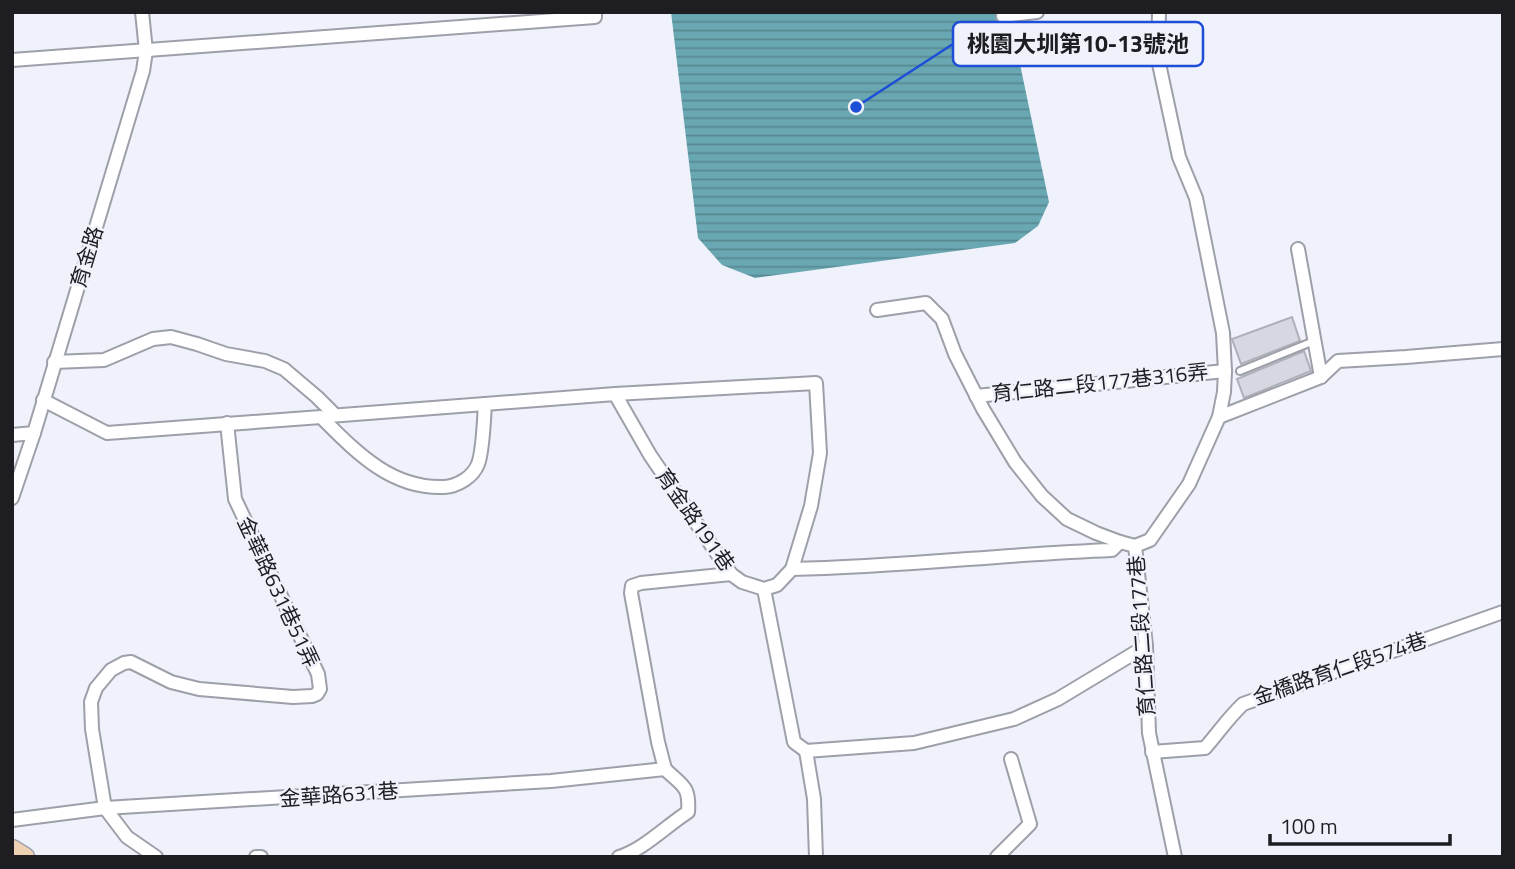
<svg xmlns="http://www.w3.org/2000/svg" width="1515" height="869" viewBox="0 0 1515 869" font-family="'Titillium Web','Noto Sans TC',sans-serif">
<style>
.water{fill:url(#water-rules)}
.building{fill:#d5d7e1;stroke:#adafb9;stroke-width:2}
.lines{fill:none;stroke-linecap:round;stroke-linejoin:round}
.lane-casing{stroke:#9d9fa9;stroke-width:10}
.street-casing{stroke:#9d9fa9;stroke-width:16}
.secondary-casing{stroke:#9d9fa9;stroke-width:21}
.lane{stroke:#fff;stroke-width:6}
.street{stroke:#fff;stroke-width:12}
.secondary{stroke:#efd2b4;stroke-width:18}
.labels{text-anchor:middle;stroke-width:5;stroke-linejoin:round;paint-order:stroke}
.street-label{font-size:21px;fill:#1e1e22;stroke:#eff1fb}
.leader{fill:none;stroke:#1d4ed8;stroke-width:2.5}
.callout-dot{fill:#1d4ed8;stroke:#eff1fb;stroke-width:2.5}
.callout{fill:#eff1fb;stroke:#1d4ed8;stroke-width:2.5}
.callout-label{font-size:23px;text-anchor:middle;font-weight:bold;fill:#1e1e22}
</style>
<defs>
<pattern id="water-rules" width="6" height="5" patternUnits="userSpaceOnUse" patternTransform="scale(1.75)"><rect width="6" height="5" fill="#69a8b3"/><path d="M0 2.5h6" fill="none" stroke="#568891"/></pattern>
</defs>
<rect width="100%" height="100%" fill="#eff1fb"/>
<polygon class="water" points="671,12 1009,12 1049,202 1038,226 1015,243 755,278 722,265 698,238"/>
<g class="building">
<polygon points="1292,317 1300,341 1241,364 1232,339"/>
<polygon points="1304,351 1311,371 1244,398 1237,379"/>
</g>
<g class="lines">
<defs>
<polyline id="lane" points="1240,371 1314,341"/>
<g id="street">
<polyline points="1003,16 1037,12"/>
<polyline points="12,60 595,17 595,12"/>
<polyline points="1298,249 1321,377"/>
<polyline points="877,310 926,303 942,319 955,354 983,409 1015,462 1042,496 1067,519 1096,533 1120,542 1135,546 1146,646 1149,733 1175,857"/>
<polyline points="54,362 104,360 153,339 171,337 197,344 226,354 265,361 284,369 317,397 335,415"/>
<polyline points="976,396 1225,371"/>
<path d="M 43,400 L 107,433 L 321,417 C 356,452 391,489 444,487 C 458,486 473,477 478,464 C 483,452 484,418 485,404 L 615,394 L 650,455 L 731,574 L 742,582 L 764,589 L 777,585 L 792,569 L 811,506 L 820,453 L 816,383 L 615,394"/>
<polyline points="329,416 485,404"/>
<polyline points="1219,417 1321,377 1338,361 1406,357 1503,349"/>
<polyline points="12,435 34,433"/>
<polyline points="12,498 34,433 143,71 146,51 142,12"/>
<polyline points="1135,546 1150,540 1189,484 1219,417 1224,392 1225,371 1223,333 1196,198 1179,157 1158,59 1159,12"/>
<path d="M 792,569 C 899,567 1005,554 1112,550 L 1120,542"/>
<polyline points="764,589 794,742 806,751 914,743 1014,719 1058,699 1146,646"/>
<polyline points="806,751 814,799 816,857"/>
<path d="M 1152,752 L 1205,748 C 1218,733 1229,717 1243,704 L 1503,612"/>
<polyline points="665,769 658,742 631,593 632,586 641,583 731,574"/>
<polyline points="12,820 105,808 551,781 665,769"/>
<polyline points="156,857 127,837 105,808 92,729 91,702 96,688 111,670 124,663 131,662 171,682 199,689 293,697 312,696 317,694 320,689 318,674 235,499 227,423"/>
<polyline points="256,857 261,857"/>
<path d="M 619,857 C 643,850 666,826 688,812 C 690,785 682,786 665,769"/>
<polyline points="997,857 1030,824 1011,759"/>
</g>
<polyline id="secondary" points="12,849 25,857"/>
</defs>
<use href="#lane" class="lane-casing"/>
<use href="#street" class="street-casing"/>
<use href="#secondary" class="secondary-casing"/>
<use href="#lane" class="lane"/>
<use href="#street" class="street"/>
<use href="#secondary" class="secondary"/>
</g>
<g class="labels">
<g class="street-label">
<text transform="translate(87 257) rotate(-73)" y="7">育金路</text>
<text transform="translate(1100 383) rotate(-6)" y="7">育仁路二段177巷316弄</text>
<text transform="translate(695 520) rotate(55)" y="7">育金路191巷</text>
<text transform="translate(278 592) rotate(65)" y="7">金華路631巷51弄</text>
<text transform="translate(1142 636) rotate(-94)" y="7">育仁路二段177巷</text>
<text transform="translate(1340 669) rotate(-19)" y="7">金橋路育仁段574巷</text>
<text transform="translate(339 795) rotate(-4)" y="7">金華路631巷</text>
</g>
</g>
<path class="leader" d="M856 107L953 44"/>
<circle class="callout-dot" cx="856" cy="107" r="7"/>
<rect class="callout" x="953" y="22" width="250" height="44" rx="7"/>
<g class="callout-label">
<text x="1078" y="52">桃園大圳第10-13號池</text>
</g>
<rect width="1515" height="869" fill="none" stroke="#1e1e22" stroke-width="28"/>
<path d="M1270 834v10h180v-10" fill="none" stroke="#1e1e22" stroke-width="3.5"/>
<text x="1280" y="834" font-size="21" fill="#1e1e22" stroke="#eff1fb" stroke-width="5" paint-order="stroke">100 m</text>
</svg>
